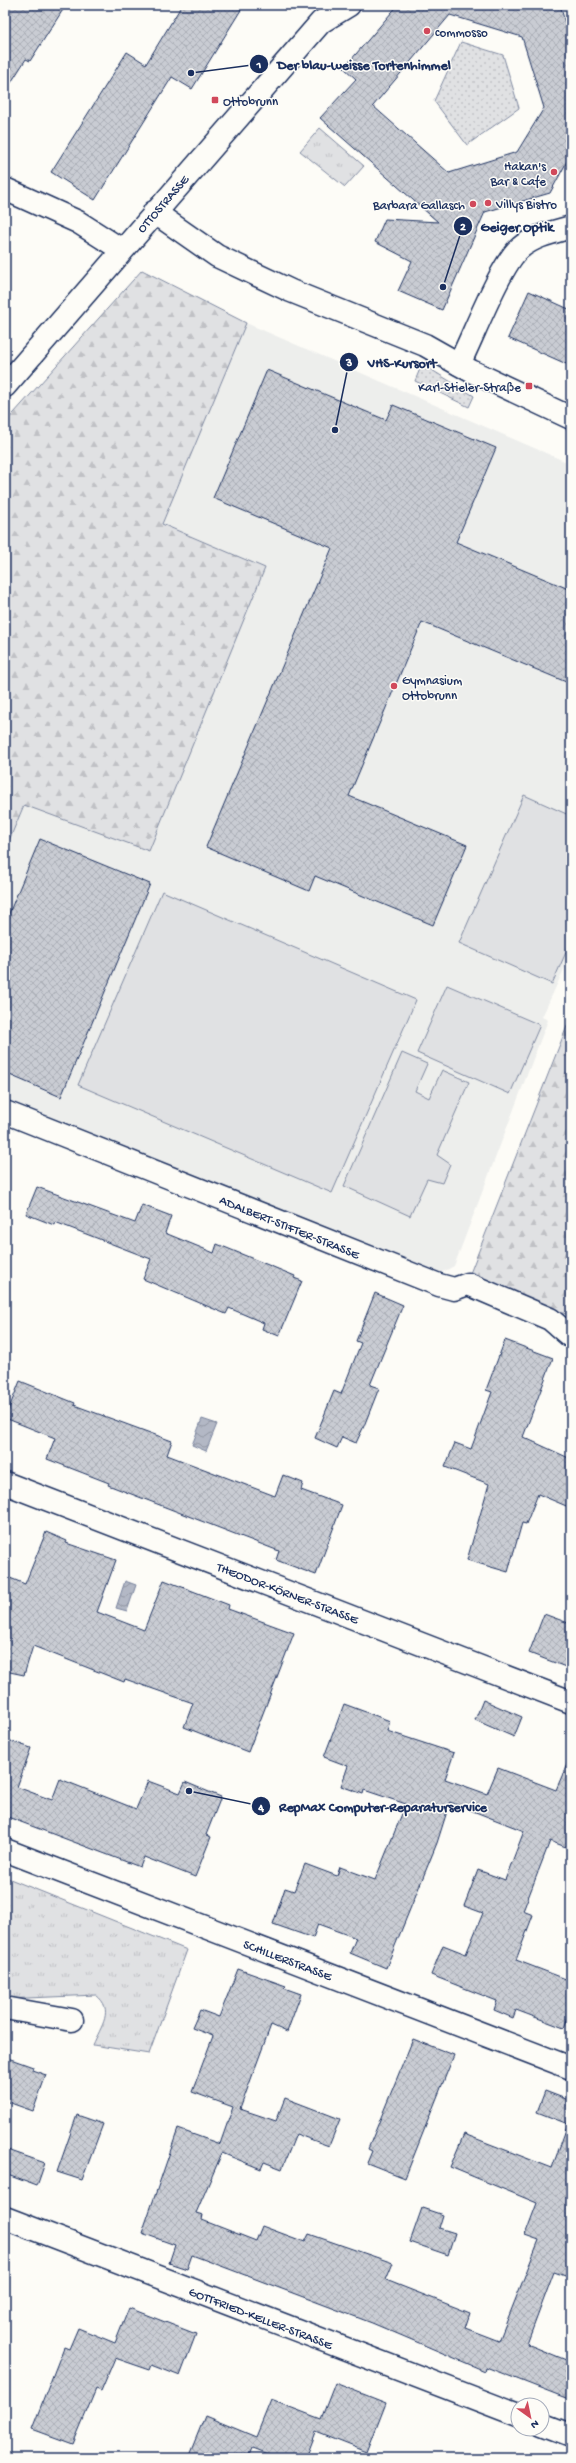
<svg xmlns="http://www.w3.org/2000/svg" width="576" height="2463" viewBox="0 0 576 2463" font-family="'Gochi Hand',sans-serif">
<style>
.built{fill:#edeeec}
.grass{fill:url(#grass-dots);stroke:#7e88a0}
.forest{fill:url(#forest-firs);stroke:#7e88a0}
.park{fill:url(#park-tufts);stroke:#7e88a0}
.pitch{fill:#e0e1e3;stroke:#7e88a0}
.water{fill:url(#water-waves);stroke:#76819c}
.building{fill:url(#building-cross-hatch);stroke:#1b2f5e;fill-rule:evenodd}
.lines{fill:none;stroke-linecap:round;stroke-linejoin:round}
.minor-casing{stroke:#1b2f5e;stroke-width:25}
.tertiary-casing{stroke:#1b2f5e;stroke-width:25}
.minor{stroke:#fdfcf7;stroke-width:22}
.tertiary{stroke:#fdfcf7;stroke-width:22}
.poi-dot{fill:#d1495b;stroke:#fdfcf7;stroke-width:1.5}
.labels{text-anchor:middle;stroke-width:3;stroke-linejoin:round;paint-order:stroke}
.poi-label{font-size:13px;fill:#1b2f5e;stroke:#fdfcf7;text-anchor:start}
.street-label{font-size:13px;fill:#1b2f5e;stroke:#fdfcf7}
.leader{fill:none;stroke:#1b2f5e;stroke-width:1.5}
.callout-dot{fill:#1b2f5e;stroke:#fdfcf7;stroke-width:1.5}
.mark-label{font-size:12px;text-anchor:middle;font-weight:bold;fill:#fff}
.callout-label{font-size:14px;text-anchor:middle;font-weight:bold;fill:#1b2f5e;stroke:#fdfcf7;stroke-width:3;stroke-linejoin:round;paint-order:stroke}
</style>
<defs>
<pattern id="grass-dots" width="8" height="8" patternUnits="userSpaceOnUse"><rect width="8" height="8" fill="#e0e1e3"/><path d="M2 2h.1M6 6h.1" fill="none" stroke="#c0c1c5" stroke-width="1.8" stroke-linecap="round"/></pattern>
<pattern id="forest-firs" width="22" height="20" patternUnits="userSpaceOnUse"><rect width="22" height="20" fill="#e0e1e3"/><path d="M5 1l3.5 6h-7zM16 11l3.5 6h-7z" fill="#c0c1c5"/></pattern>
<pattern id="park-tufts" width="24" height="20" patternUnits="userSpaceOnUse"><rect width="24" height="20" fill="#e0e1e3"/><path d="M3 7l-1-3M5 7V3M7 7l1-3M15 17l-1-3M17 17v-4M19 17l1-3" fill="none" stroke="#c0c1c5"/></pattern>
<pattern id="water-waves" width="16" height="10" patternUnits="userSpaceOnUse"><rect width="16" height="10" fill="#b3b8c5"/><path d="M0 5q4-4 8 0t8 0" fill="none" stroke="#9196a3"/></pattern>
<pattern id="building-cross-hatch" width="8" height="8" patternUnits="userSpaceOnUse"><rect width="8" height="8" fill="#c9ccd3"/><path d="M0 0l8 8M0 8l8-8" fill="none" stroke="#acb0b8"/></pattern>
</defs>
<rect width="100%" height="100%" fill="#fdfcf7"/>
<filter id="ink" filterUnits="userSpaceOnUse"><feTurbulence type="fractalNoise" baseFrequency=".025" numOctaves="2"/><feDisplacementMap in="SourceGraphic" scale="8" xChannelSelector="R" yChannelSelector="G"/><feConvolveMatrix kernelMatrix="1 2 1 2 8 2 1 2 1" color-interpolation-filters="sRGB"/></filter>
<g filter="url(#ink)">
<polygon class="built" points="246,323 571,464 571,954 542,1017 548,1020 454,1266 441,1273 5,1099 5,850 24,805 265,568 162,524"/>
<g class="grass">
<polygon points="461,42 503,55 519,108 467,145 434,101"/>
<polygon points="422,364 474,396 469,407 415,381"/>
</g>
<g class="forest">
<polygon points="142,270 246,323 162,524 265,568 149,851 24,805 5,850 5,423"/>
<polygon points="571,1016 571,1316 469,1276"/>
</g>
<g class="park">
<polygon points="320,128 364,166 345,187 300,151"/>
<path d="M 5,1877 L 187,1950 L 149,2054 L 93,2045 C 101,2026 115,2010 96,1995 L 5,1999 Z"/>
</g>
<g class="pitch">
<polygon points="524,795 571,816 571,941 552,984 459,943"/>
<polygon points="162,891 416,1000 332,1193 78,1085"/>
<polygon points="447,985 540,1025 510,1094 417,1053"/>
<polygon points="402,1053 427,1064 415,1091 429,1098 442,1070 469,1082 437,1155 450,1164 442,1183 427,1179 410,1216 344,1186"/>
</g>
<g class="water">
<polygon points="202,1419 217,1424 206,1451 192,1445"/>
<polygon points="125,1581 136,1585 127,1611 116,1608"/>
</g>
<g class="building">
<polygon points="5,5 66,5 30,61 26,59 5,92"/>
<polygon points="182,5 244,5 192,89 172,77 95,200 51,172 127,52 146,64"/>
<path d="M 398,5 L 560,5 L 571,42 L 571,154 L 550,193 L 485,212 L 442,310 L 398,291 L 412,261 L 375,242 L 385,219 L 438,222 L 320,118 L 356,79 L 344,68 ZM 450,15 L 522,37 L 544,108 L 517,152 L 449,173 L 373,106 Z"/>
<polygon points="529,291 571,310 571,366 508,338"/>
<polygon points="267,370 386,420 393,405 496,448 456,542 571,590 571,684 422,622 349,796 467,845 433,925 315,876 309,891 206,847 332,548 213,498"/>
<polygon points="40,839 150,884 61,1097 5,1073 5,923"/>
<polygon points="37,1187 135,1223 142,1205 171,1216 165,1233 214,1253 217,1244 295,1276 294,1278 302,1281 279,1336 262,1329 264,1323 229,1308 226,1314 143,1279 151,1259 55,1222 54,1225 26,1214"/>
<polygon points="375,1293 403,1305 370,1385 379,1388 364,1426 356,1443 342,1437 337,1448 315,1438 334,1391 341,1394 361,1343 356,1341"/>
<polygon points="505,1340 553,1358 523,1437 571,1459 571,1508 538,1494 526,1524 522,1523 508,1572 467,1560 489,1484 445,1467 455,1443 471,1449 492,1392 486,1390"/>
<polygon points="20,1381 75,1403 74,1405 172,1441 167,1455 275,1496 283,1475 303,1483 301,1490 342,1505 316,1575 276,1560 279,1551 108,1485 109,1483 47,1459 55,1438 5,1418"/>
<polygon points="46,1532 67,1541 66,1543 116,1560 97,1612 144,1630 164,1580 229,1605 228,1609 294,1633 248,1752 184,1727 193,1703 125,1679 124,1682 33,1646 24,1675 5,1671 5,1576 25,1584"/>
<polygon points="544,1614 571,1624 571,1669 529,1653"/>
<polygon points="483,1700 522,1717 514,1737 475,1720"/>
<polygon points="344,1704 390,1721 387,1731 454,1753 445,1779 487,1794 498,1768 556,1790 571,1755 571,1849 550,1841 523,1911 533,1915 516,1960 571,1981 571,2009 564,2028 516,2010 513,2018 494,2010 497,2001 431,1975 443,1945 466,1954 483,1913 464,1906 478,1870 505,1880 524,1831 450,1802 437,1843 386,1968 350,1953 356,1938 318,1924 313,1938 273,1924 285,1888 294,1891 305,1864 337,1876 340,1867 375,1880 406,1804 364,1790 363,1794 341,1786 348,1766 324,1757"/>
<polygon points="5,1739 31,1748 17,1787 52,1800 60,1779 136,1809 148,1781 180,1793 185,1782 221,1797 206,1835 211,1837 195,1877 144,1857 140,1867 5,1816"/>
<polygon points="238,1969 286,1986 284,1988 301,1994 287,2032 271,2025 240,2109 276,2121 285,2098 340,2119 329,2146 296,2134 282,2169 264,2162 261,2169 222,2153 196,2213 203,2215 202,2220 256,2241 262,2226 305,2242 309,2234 393,2263 386,2280 470,2313 465,2328 499,2341 539,2240 525,2235 537,2203 450,2167 464,2134 552,2168 568,2124 537,2112 545,2091 571,2101 571,2278 554,2272 527,2344 571,2362 571,2400 486,2367 485,2371 372,2323 192,2255 187,2269 169,2263 175,2245 142,2233 178,2129 220,2144 233,2107 192,2092 213,2036 192,2028 200,2010 219,2017"/>
<polygon points="413,2039 454,2055 405,2178 367,2163 372,2151 368,2149"/>
<polygon points="5,2057 33,2067 32,2070 46,2075 33,2111 5,2101"/>
<polygon points="77,2115 103,2124 82,2180 57,2172"/>
<polygon points="5,2149 45,2163 37,2186 5,2174"/>
<polygon points="422,2208 443,2215 439,2228 455,2233 448,2255 410,2242"/>
<polygon points="129,2308 196,2334 180,2376 152,2365 150,2370 115,2358 101,2391 96,2389 73,2444 32,2429 64,2347 69,2349 78,2328 115,2343"/>
<polygon points="335,2383 386,2403 367,2452 316,2432 306,2458 278,2458 252,2448 248,2458 188,2458 205,2416 256,2437 271,2400 321,2419"/>
</g>
<g class="lines">
<defs>
<g id="minor">
<polyline points="5,189 78,222 122,250"/>
<polyline points="154,212 217,256 291,291 425,345 471,371 571,418"/>
<path d="M 459,364 C 472,339 501,263 520,248 C 534,236 554,232 571,227"/>
<polyline points="5,1112 439,1285 454,1289 468,1284 550,1319 571,1337"/>
<polyline points="5,1483 571,1702"/>
<polyline points="5,1850 571,2068"/>
<polyline points="5,2008 72,2020"/>
<polyline points="5,2218 518,2415"/>
<polyline points="542,2424 571,2435"/>
</g>
<polyline id="tertiary" points="5,386 321,22 349,5"/>
</defs>
<use href="#minor" class="minor-casing"/>
<use href="#tertiary" class="tertiary-casing"/>
<use href="#minor" class="minor"/>
<use href="#tertiary" class="tertiary"/>
</g>
</g>
<g class="poi-dot">
<circle cx="427" cy="31" r="4"/>
<rect x="211" y="96" width="8" height="8" rx="2"/>
<circle cx="554" cy="172" r="4"/>
<circle cx="488" cy="203" r="4"/>
<circle cx="473" cy="204" r="4"/>
<rect x="525" y="382" width="8" height="8" rx="2"/>
<circle cx="394" cy="686" r="4"/>
</g>
<g class="labels">
<g class="poi-label">
<text x="435" y="36">commosso</text>
<text x="223" y="105">Ottobrunn</text>
<text x="546" y="170" text-anchor="end">Hakan's<tspan x="546" dy="15">Bar &amp; Cafe</tspan></text>
<text x="496" y="208">Villys Bistro</text>
<text x="465" y="209" text-anchor="end">Barbara Gallasch</text>
<text x="521" y="391" text-anchor="end">Karl-Stieler-Straße</text>
<text x="402" y="684">Gymnasium<tspan x="402" dy="15">Ottobrunn</tspan></text>
</g>
<g class="street-label">
<text transform="translate(162 203) rotate(-49)" y="5">OTTOSTRASSE</text>
<text transform="translate(290 1226) rotate(22)" y="5">ADALBERT-STIFTER-STRASSE</text>
<text transform="translate(288 1592) rotate(21)" y="5">THEODOR-KÖRNER-STRASSE</text>
<text transform="translate(288 1959) rotate(21)" y="5">SCHILLERSTRASSE</text>
<text transform="translate(261 2317) rotate(21)" y="5">GOTTFRIED-KELLER-STRASSE</text>
</g>
</g>
<path class="leader" d="M191 73L259 64M443 287L463 226M335 430L349 362M189 1791L261 1806"/>
<g class="callout-dot">
<circle cx="191" cy="73" r="4"/>
<circle cx="443" cy="287" r="4"/>
<circle cx="335" cy="430" r="4"/>
<circle cx="189" cy="1791" r="4"/>
<circle cx="259" cy="64" r="10"/>
<circle cx="463" cy="226" r="10"/>
<circle cx="349" cy="362" r="10"/>
<circle cx="261" cy="1806" r="10"/>
</g>
<g class="mark-label">
<text x="259" y="68">1</text>
<text x="463" y="230">2</text>
<text x="349" y="366">3</text>
<text x="261" y="1811">4</text>
</g>
<g class="callout-label">
<text x="364" y="69">Der blau-weisse Tortenhimmel</text>
<text x="517" y="231">Geiger Optik</text>
<text x="402" y="367">VHS-Kursort</text>
<text x="383" y="1811">RepMax Computer-Reparaturservice</text>
</g>
<rect width="576" height="2463" fill="none" stroke="#fdfcf7" stroke-width="20"/>
<rect x="10" y="10" width="556" height="2443" fill="none" stroke="#1b2f5e" stroke-width="1.5" filter="url(#ink)"/>
<g transform="translate(530 2417) rotate(147)"><circle r="19" fill="#fdfcf7" stroke="#a3aaba"/>
<path d="M0-3L7 15L0 10L-7 15Z" fill="#d1495b"/>
<text y="-6" font-size="11" font-weight="bold" text-anchor="middle" fill="#1b2f5e">N</text>
</g>
</svg>
